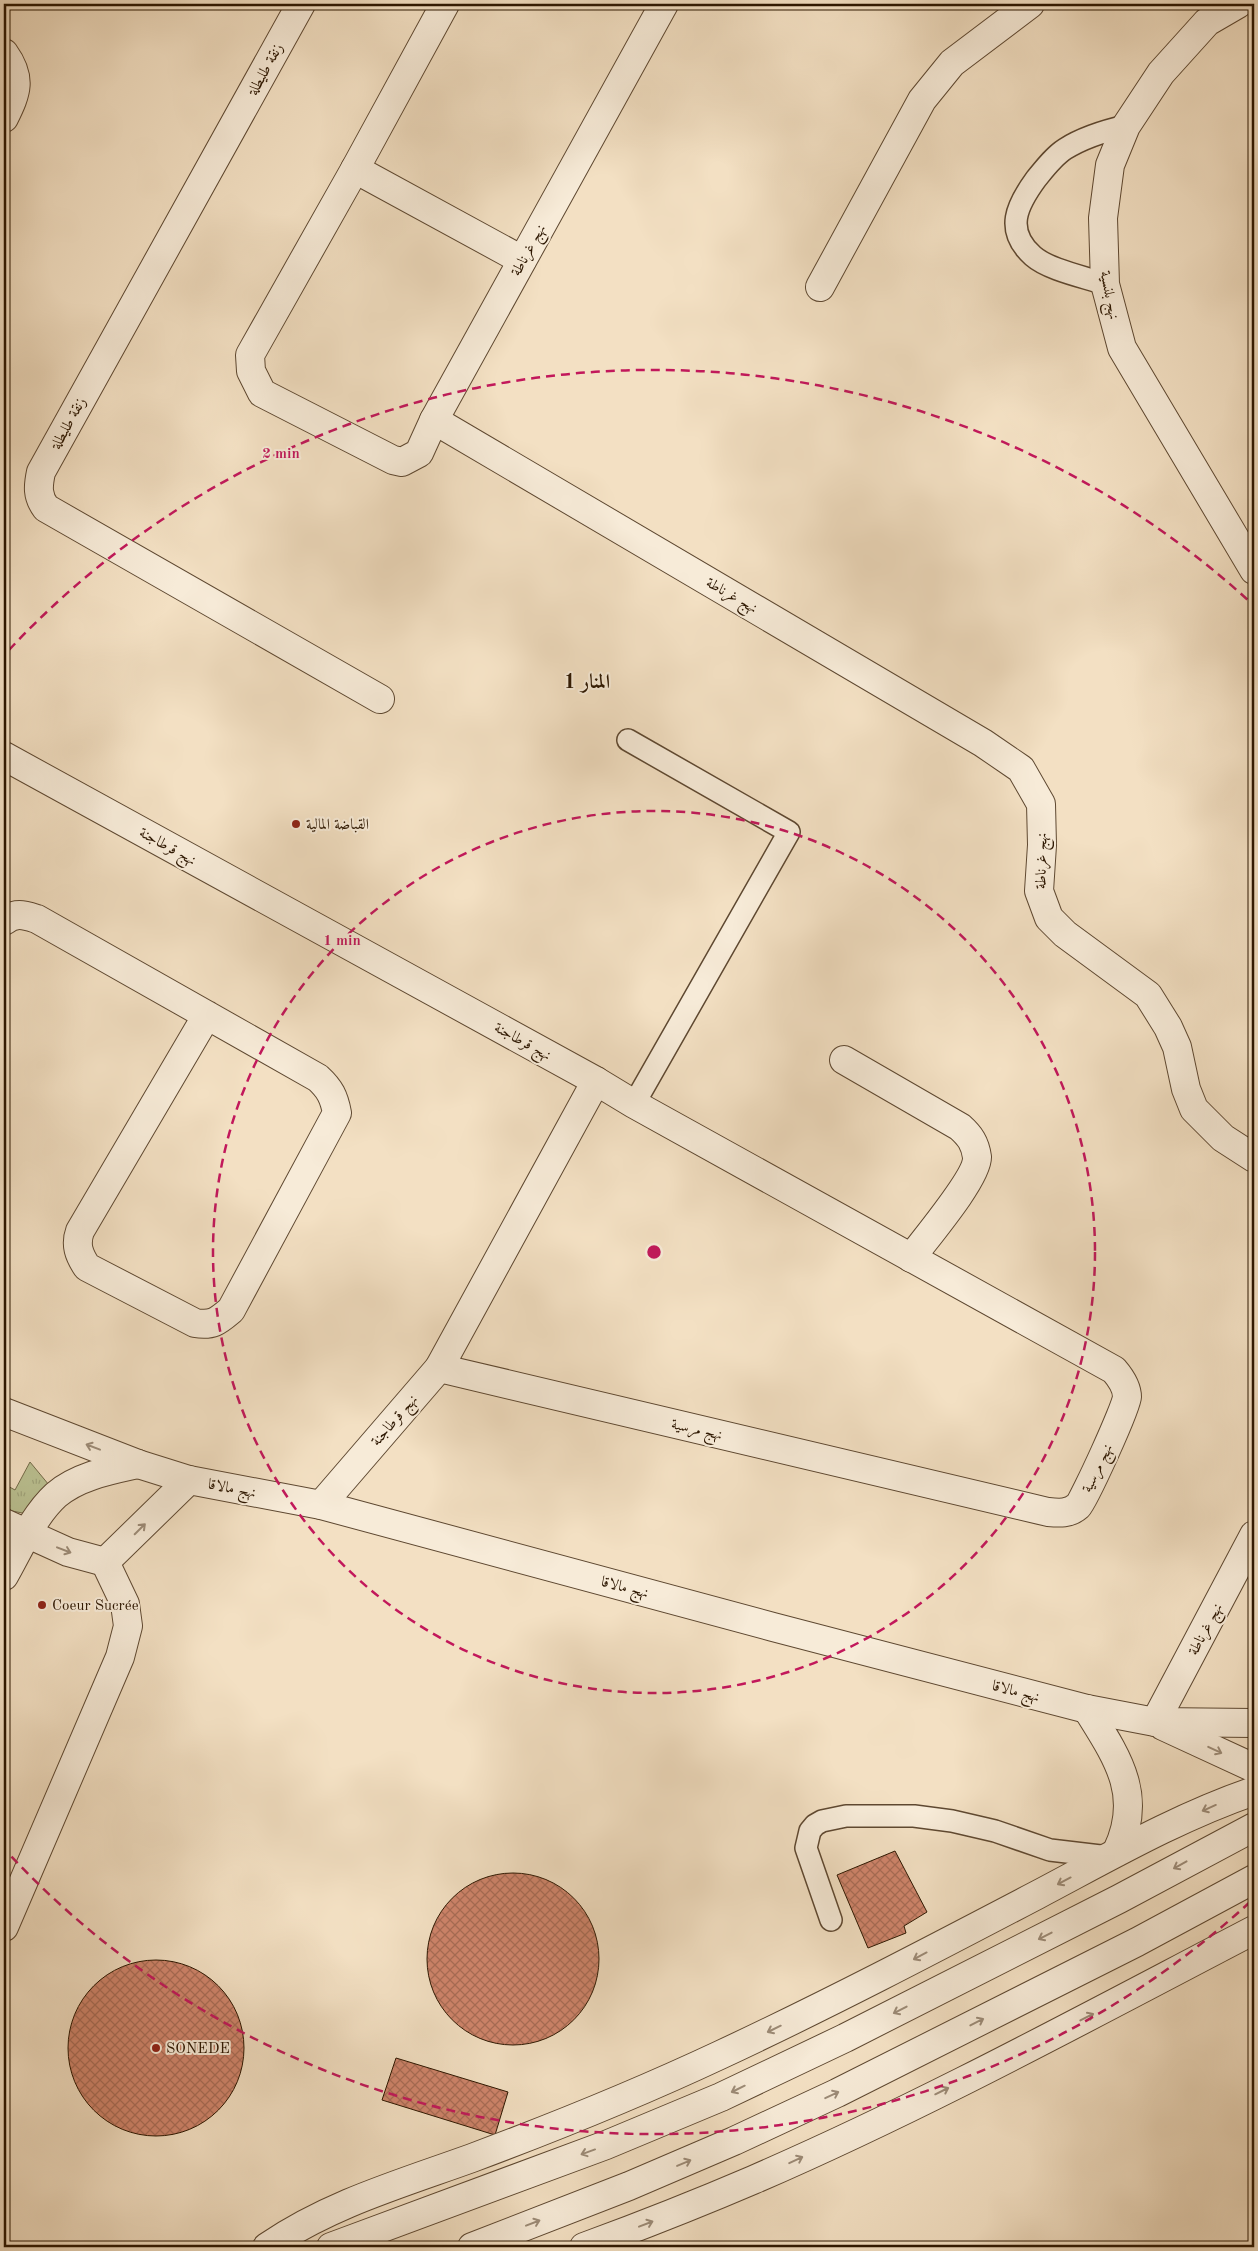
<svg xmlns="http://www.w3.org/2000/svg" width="1258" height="2251" viewBox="0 0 1258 2251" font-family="'Old Standard TT',Amiri,serif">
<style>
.grass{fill:url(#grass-tufts);stroke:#746c4a}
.building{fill:url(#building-cross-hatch);stroke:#2c1600}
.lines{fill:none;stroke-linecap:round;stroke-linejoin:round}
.service-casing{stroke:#5e4831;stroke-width:24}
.minor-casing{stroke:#5e4831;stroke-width:30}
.tertiary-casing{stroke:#5e4831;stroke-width:30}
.service{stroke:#f7ebd8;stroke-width:21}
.minor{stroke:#f7ebd8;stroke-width:28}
.tertiary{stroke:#f7ebd8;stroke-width:28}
.oneway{stroke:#9c8b77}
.ring{fill:none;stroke:#c2185b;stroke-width:2.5;stroke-dasharray:9 6}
.poi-dot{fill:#8f2418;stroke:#f7ebd8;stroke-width:2}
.labels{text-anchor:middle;stroke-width:4;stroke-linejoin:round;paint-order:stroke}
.street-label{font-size:15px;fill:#2c1600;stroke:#f7ebd8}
.poi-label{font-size:15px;fill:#2c1600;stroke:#f7ebd8;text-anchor:start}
.district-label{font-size:20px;font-weight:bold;fill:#2c1600;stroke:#f7ebd8}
.centre{fill:#c2185b;stroke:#f7ebd8;stroke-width:2.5}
.ring-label{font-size:15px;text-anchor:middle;font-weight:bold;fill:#c2185b;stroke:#f7ebd8;stroke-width:4;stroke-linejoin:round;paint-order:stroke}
</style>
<defs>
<pattern id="grass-tufts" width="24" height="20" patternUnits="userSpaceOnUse" patternTransform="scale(1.25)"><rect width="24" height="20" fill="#bbc293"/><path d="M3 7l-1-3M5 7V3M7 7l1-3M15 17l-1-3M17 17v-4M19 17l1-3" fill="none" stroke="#a1a67d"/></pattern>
<pattern id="building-cross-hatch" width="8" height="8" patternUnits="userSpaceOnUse" patternTransform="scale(1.25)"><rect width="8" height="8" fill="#d0856c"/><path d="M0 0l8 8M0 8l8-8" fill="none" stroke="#a96c56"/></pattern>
</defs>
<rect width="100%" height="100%" fill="#f3e0c3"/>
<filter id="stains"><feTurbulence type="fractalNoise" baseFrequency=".004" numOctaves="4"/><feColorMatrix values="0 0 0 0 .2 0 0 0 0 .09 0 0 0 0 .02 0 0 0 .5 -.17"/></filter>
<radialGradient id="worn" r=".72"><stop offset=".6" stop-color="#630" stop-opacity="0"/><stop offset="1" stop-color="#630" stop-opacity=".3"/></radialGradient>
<polygon class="grass" points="30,1462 49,1485 33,1515 12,1511 4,1506 4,1484 15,1490"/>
<g class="building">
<polygon points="895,1851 927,1912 904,1926 906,1933 868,1948 837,1875"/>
<circle cx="513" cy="1959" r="86"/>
<circle cx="156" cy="2048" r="88"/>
<polygon points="396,2058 508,2092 495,2135 382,2100"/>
</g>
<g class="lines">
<defs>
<g id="service">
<path d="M 1105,284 C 1085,277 1049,270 1033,256 C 1004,230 1017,205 1036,179 C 1045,168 1054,156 1065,149 C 1084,137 1104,131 1126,126"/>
<polyline points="628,740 789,832 634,1104"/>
<polyline points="831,1920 806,1848 810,1831 815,1825 822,1821 846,1816 914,1816 952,1821 995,1831 1050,1850 1109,1857"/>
</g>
<g id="minor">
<path d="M 301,4 L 41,472 C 38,486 37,496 46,508 L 380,699"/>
<polyline points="664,4 434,420 983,743 1021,769 1041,804 1042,845 1039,891 1049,918 1065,934 1148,995 1168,1027 1177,1047 1186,1089 1194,1109 1223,1138 1254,1158"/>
<path d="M 4,53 C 22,78 17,92 4,118"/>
<polyline points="355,169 522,260"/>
<polyline points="820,287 922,100 952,63 1030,4"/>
<polyline points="434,420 419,453 402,462 393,460 262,393 251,371 250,355 355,169 445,4"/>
<path d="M 4,756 L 596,1081 L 634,1104 L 1114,1370 C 1120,1377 1127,1387 1127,1397 C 1127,1406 1084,1500 1078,1506 C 1069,1514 1059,1513 1048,1512 L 439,1368"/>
<path d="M 4,921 C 16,912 24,915 37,919 L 318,1078 C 330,1089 334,1097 337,1113 L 231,1310 C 218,1321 213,1326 195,1323 L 87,1267 C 79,1255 75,1245 80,1231 L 207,1015"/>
<path d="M 844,1060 L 960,1127 C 970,1136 975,1143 977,1157 C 978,1177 925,1239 911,1258"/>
<polyline points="4,1412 138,1464 189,1480 321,1505 773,1627 1087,1709 1155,1722 1254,1723"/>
<polyline points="321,1505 439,1368 596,1081"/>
<polyline points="4,1523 68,1552 105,1562"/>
<polyline points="105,1562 189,1480"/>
<path d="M 4,1576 C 19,1550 33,1516 56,1495 C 78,1476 111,1470 138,1464"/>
<polyline points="1155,1722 1254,1535"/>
<polyline points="1163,1726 1254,1768"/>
<polyline points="4,1927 120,1657 128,1626 125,1604 105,1562"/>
</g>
<g id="tertiary">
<polyline points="1238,4 1207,22 1161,73 1126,126 1110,165 1103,218 1105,284 1122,348 1254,570"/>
<path d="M 1087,1709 C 1117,1757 1144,1795 1117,1851"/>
<path d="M 267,2247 C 330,2204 400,2184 472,2158 C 555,2127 639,2093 720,2055 C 827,2005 932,1950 1037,1895 C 1109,1857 1178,1817 1254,1791"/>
<polyline points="331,2247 606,2145 721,2097 845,2038 1119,1899 1254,1827"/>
<polyline points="472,2247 629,2186 734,2141 837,2093 1137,1942 1254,1879"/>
<path d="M 584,2247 C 641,2226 697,2204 753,2180 C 924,2106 1089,2016 1254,1930"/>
</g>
</defs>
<use href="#service" class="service-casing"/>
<use href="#minor" class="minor-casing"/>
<use href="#tertiary" class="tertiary-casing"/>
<use href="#service" class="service"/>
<use href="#minor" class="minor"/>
<use href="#tertiary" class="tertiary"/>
</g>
<defs><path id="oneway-shaft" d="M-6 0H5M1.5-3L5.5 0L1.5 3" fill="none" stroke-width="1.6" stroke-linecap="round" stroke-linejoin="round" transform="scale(1.25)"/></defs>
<g class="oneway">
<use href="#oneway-shaft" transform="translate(93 1447) rotate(-159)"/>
<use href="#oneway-shaft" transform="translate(140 1529) rotate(-45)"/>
<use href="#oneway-shaft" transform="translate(64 1550) rotate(21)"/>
<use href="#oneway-shaft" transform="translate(1215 1750) rotate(25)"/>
<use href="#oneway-shaft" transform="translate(1209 1808) rotate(156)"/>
<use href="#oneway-shaft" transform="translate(1180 1865) rotate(151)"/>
<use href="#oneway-shaft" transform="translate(1064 1881) rotate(152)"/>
<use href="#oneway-shaft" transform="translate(1045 1936) rotate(153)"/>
<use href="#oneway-shaft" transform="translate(920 1956) rotate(152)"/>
<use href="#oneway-shaft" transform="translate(900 2010) rotate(153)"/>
<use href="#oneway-shaft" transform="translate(1087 2017) rotate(-27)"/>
<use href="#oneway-shaft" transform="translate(977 2022) rotate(-27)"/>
<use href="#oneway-shaft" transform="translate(774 2029) rotate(154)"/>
<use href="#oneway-shaft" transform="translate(738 2089) rotate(154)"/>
<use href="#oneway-shaft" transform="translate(942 2091) rotate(-26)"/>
<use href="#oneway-shaft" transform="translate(832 2095) rotate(-25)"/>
<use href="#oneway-shaft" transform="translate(588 2152) rotate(160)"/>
<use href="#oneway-shaft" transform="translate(796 2160) rotate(-25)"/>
<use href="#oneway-shaft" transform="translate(684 2163) rotate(-23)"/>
<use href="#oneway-shaft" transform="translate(533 2223) rotate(-21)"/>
<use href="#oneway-shaft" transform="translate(646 2224) rotate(-21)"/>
</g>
<g class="ring">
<circle cx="654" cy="1252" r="441"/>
<path d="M1250 1902A882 882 0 0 1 9 1854M9 650A882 882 0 0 1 1250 602"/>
</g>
<g class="poi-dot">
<circle cx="296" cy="824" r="5"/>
<circle cx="42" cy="1605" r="5"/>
<circle cx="156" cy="2048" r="5"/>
</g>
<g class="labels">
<g class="street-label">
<text transform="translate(265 69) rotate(-61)" y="5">زنقة طليطلة</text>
<text transform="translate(528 250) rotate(-61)" y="5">نهج غرناطة</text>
<text transform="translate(1110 295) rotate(79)" y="5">نهج بلنسية</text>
<text transform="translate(68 423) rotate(-61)" y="5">زنقة طليطلة</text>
<text transform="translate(732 595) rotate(30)" y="5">نهج غرناطة</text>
<text transform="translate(168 846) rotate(29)" y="5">نهج قرطاجنة</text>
<text transform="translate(1041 861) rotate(-89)" y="5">نهج غرناطة</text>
<text transform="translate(523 1041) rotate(29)" y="5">نهج قرطاجنة</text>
<text transform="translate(394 1420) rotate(-49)" y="5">نهج قرطاجنة</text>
<text transform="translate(697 1429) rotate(13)" y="5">نهج مرسية</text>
<text transform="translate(1097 1468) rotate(-64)" y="5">نهج مرسية</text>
<text transform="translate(232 1488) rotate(11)" y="5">نهج مالاقا</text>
<text transform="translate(625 1587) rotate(15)" y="5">نهج مالاقا</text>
<text transform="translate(1205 1629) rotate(-62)" y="5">نهج غرناطة</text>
<text transform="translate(1016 1691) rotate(15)" y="5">نهج مالاقا</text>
</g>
<g class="poi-label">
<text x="306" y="829">القباضة المالية</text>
<text x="52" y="1610">Coeur Sucrée</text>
<text x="166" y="2053">SONEDE</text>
</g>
<g class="district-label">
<text x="587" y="688">المنار 1</text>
</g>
</g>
<circle cx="654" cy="1252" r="8" class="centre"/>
<g class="ring-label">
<text x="281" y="458">2 min</text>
<text x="342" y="945">1 min</text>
</g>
<rect width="1258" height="2251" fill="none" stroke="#f3e0c3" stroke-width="20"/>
<rect x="5" y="5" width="1248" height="2241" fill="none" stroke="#2c1600" stroke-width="2.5"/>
<rect x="10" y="10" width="1238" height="2231" fill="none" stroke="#2c1600"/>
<rect width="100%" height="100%" filter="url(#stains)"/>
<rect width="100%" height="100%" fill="url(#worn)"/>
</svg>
